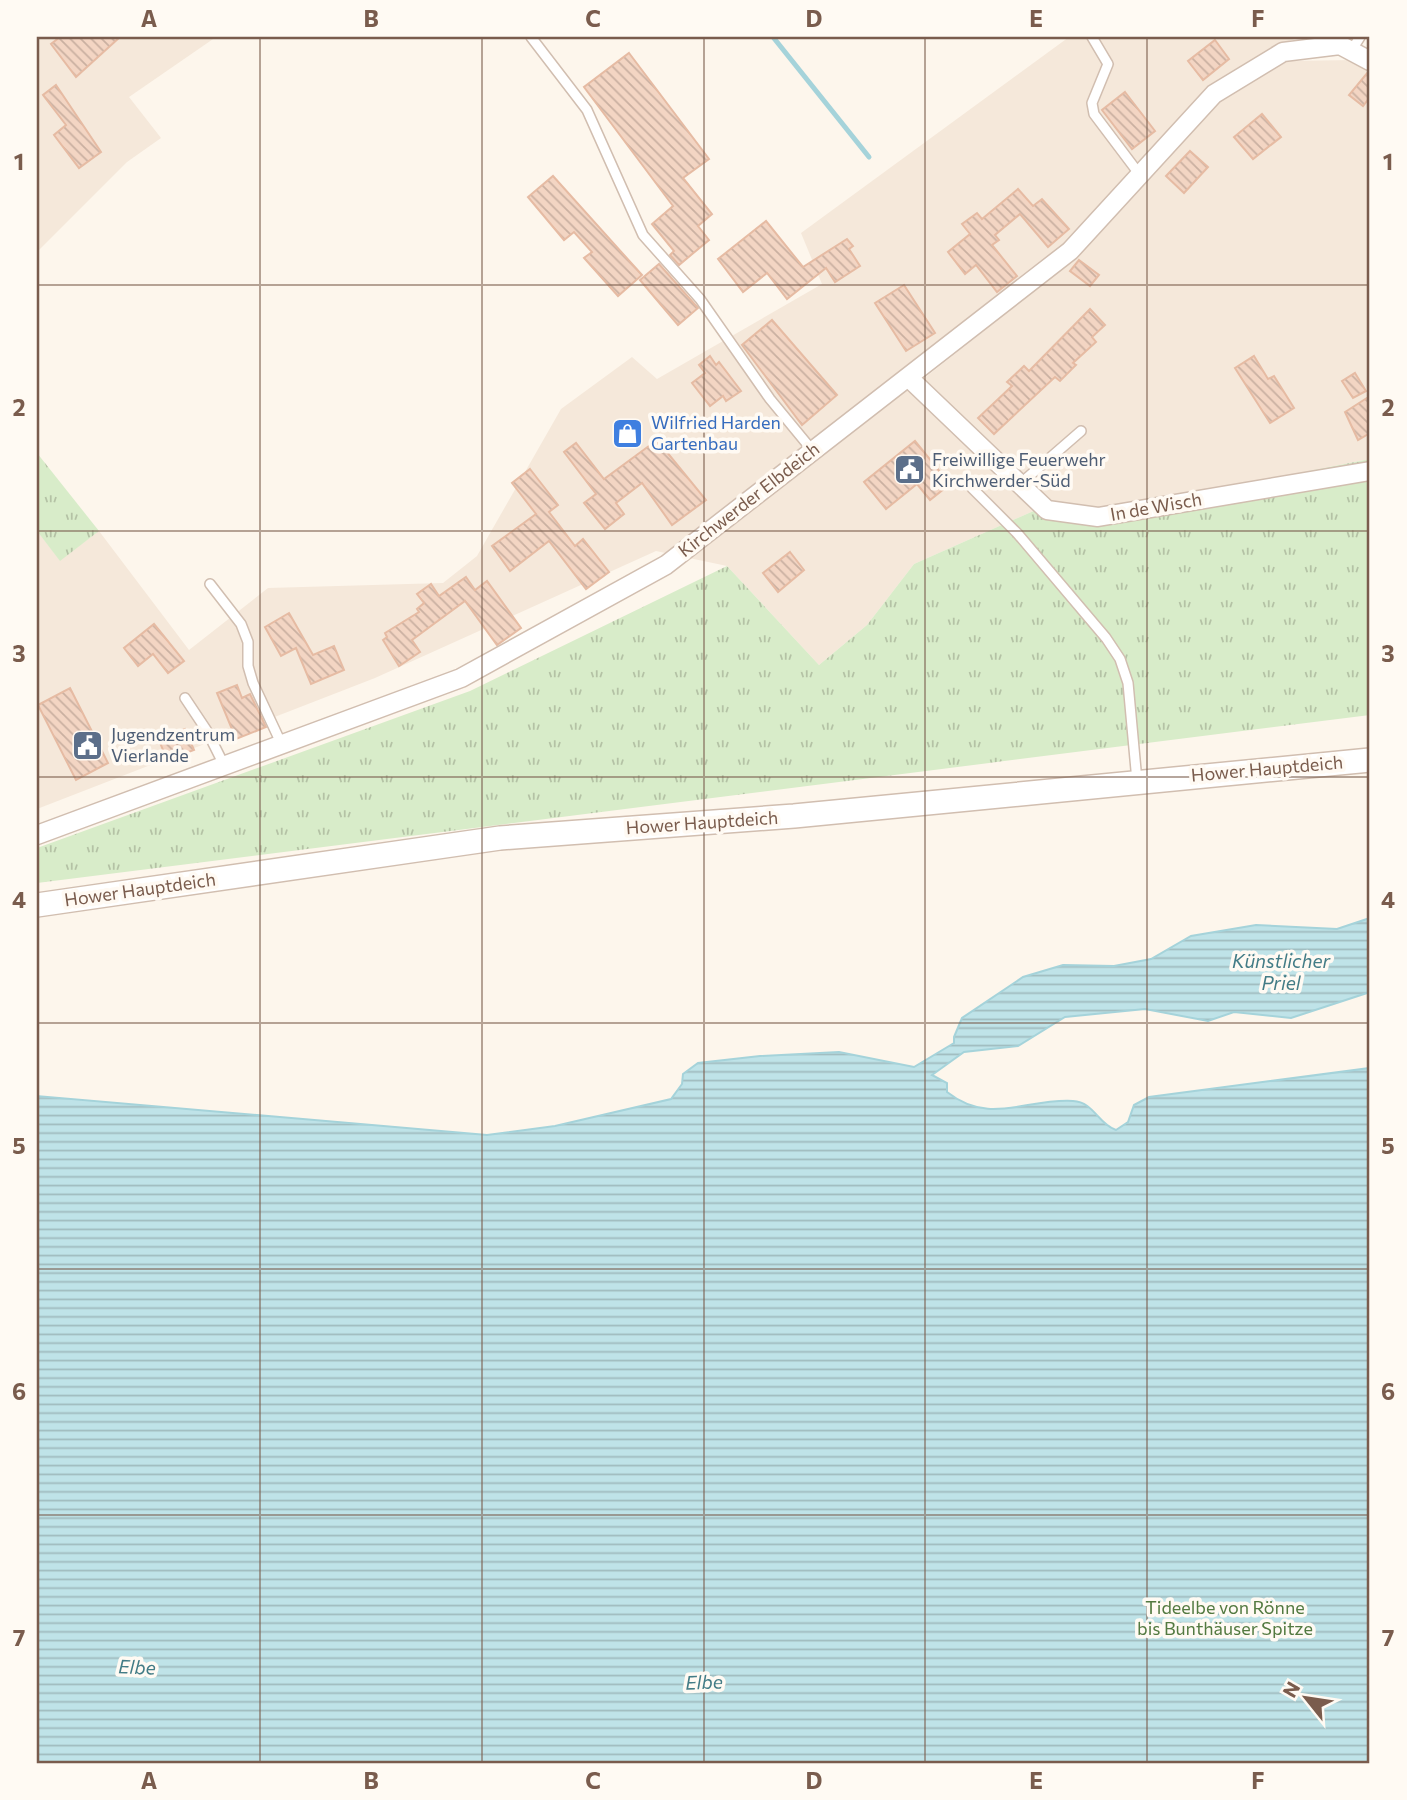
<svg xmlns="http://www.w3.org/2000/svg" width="1407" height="1800" viewBox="0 0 1407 1800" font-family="Commissioner,sans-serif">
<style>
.residential{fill:#f5e8da}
.grass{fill:url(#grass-tufts)}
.water{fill:url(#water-rules);stroke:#a5d3da;stroke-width:2}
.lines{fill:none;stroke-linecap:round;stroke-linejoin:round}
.stream{stroke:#a5d3da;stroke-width:5}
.building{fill:url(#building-back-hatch);stroke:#e6bba3;stroke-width:2}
.service-casing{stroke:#d1beb0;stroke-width:12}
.minor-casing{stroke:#d1beb0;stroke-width:21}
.tertiary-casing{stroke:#d1beb0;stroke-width:26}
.service{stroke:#fff;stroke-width:9}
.minor{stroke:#fff;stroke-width:18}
.tertiary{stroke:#fff;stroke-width:23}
.grid{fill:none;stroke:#7a5c4d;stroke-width:2;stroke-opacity:0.55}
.labels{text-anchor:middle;stroke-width:7;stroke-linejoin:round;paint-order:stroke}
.shop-label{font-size:18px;fill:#366cbe;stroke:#fffaf3;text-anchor:start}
.service-label{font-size:18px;fill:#4e5e75;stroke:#fffaf3;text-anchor:start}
.street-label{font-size:18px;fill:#7a5c4d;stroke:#fffaf3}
.park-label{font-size:18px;fill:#537a41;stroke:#fffaf3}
.water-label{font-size:19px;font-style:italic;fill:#437c86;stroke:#fffaf3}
.neatline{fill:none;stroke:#7a5c4d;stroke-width:2.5}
.grid-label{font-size:23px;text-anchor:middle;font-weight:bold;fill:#7a5c4d}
</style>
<defs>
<pattern id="grass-tufts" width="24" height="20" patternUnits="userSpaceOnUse" patternTransform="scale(1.75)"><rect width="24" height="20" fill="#d8ecc9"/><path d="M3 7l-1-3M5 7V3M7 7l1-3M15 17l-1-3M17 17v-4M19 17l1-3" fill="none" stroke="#b4c2a5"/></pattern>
<pattern id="water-rules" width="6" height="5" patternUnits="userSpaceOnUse" patternTransform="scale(1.75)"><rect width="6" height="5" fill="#bfe3e8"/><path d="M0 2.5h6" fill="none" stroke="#a0bbbe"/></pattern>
<pattern id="building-back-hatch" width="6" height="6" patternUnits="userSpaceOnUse" patternTransform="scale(1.75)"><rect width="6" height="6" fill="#f3d5c3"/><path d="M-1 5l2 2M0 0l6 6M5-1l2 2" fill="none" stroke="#cab0a1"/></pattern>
</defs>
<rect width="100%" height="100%" fill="#fdf6ec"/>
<g class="residential">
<polygon points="37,37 216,37 129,97 161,138 127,162 37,252"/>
<polygon points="1069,37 1302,37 1282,43 1214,85 1064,246 902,377 1038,509 914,564 867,625 819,665 727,566 656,551 375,678 37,809 37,531 60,560 99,531 189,650 268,588 443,583 477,556 561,409 632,357 657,379 822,284 801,233"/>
<polygon points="1355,60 1370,72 1370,459 1098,513 1050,507 922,380 1078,256 1219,102 1285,61"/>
</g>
<g class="grass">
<polygon points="37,453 99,531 60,561 37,531"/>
<polygon points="1370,459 1370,715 37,883 37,848 470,691 727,566 819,665 867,625 914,564 1038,509 1098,513"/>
</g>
<path class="water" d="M 1370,918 L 1370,991 L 1367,993 L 1291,1018 L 1234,1012 L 1208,1021 L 1145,1009 L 1065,1017 L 1018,1046 L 964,1052 L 932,1075 L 947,1083 L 947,1092 C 990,1126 1026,1098 1073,1101 C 1094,1102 1098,1124 1116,1130 L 1128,1122 L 1134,1105 L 1149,1097 L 1370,1068 L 1370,1763 L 37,1763 L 37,1096 L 487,1135 L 555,1126 L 671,1099 L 682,1084 L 683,1074 L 698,1063 L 760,1056 L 839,1052 L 914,1067 L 954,1043 L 954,1037 L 962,1018 L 1023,977 L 1063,965 L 1114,966 L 1151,959 L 1191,936 L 1256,925 L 1337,929 Z"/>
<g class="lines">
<polyline class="stream" points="773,37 869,157"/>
</g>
<g class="building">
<polygon points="60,37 120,37 76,77 51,44"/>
<polygon points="1215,40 1229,59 1203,80 1188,61"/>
<polygon points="629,53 709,159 683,178 712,214 698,226 709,240 679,265 670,255 674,251 652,224 673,206 584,87"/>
<polygon points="1368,72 1370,97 1363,106 1349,95"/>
<polygon points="56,85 101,152 79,168 54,135 66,125 43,95"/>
<polygon points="1125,92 1155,131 1132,149 1102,110"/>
<polygon points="1262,114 1281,137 1253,159 1234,137"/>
<polygon points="1190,151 1208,167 1184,193 1166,176"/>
<polygon points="553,176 642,275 618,296 584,258 592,252 574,232 564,240 528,197"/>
<polygon points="1018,189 1033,206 1042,199 1069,229 1048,247 1020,214 995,235 999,240 992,245 1017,276 997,292 976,265 965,274 948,252 970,234 962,224 977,213 982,219"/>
<polygon points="766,221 803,267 847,239 853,246 849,249 860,266 835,282 826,268 787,299 767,273 743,292 718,259"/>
<polygon points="1079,260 1099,275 1090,286 1070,271"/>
<polygon points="659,264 698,308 678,325 640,280"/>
<polygon points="904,285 935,333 906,351 875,303"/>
<polygon points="1090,309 1105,325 1092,337 1096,342 1073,363 1076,365 1060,381 1055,377 994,434 978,418 1012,386 1007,382 1024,366 1029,371"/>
<polygon points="772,320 837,395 802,425 742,345"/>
<polygon points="710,356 716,365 719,362 741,391 726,401 723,396 710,406 692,383 705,373 699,365"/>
<polygon points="1254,356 1268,379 1274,376 1294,408 1270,423 1235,368"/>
<polygon points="1355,373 1366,391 1353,398 1342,381"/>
<polygon points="1370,396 1370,433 1358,440 1345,412"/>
<polygon points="657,440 706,500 672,525 642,483 616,503 624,514 605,529 584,503 596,494 564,452 576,443 604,479"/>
<polygon points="915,441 950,484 930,500 917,484 886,509 864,482"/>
<polygon points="530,469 558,505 549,512 575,546 583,539 609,572 586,589 549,541 510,571 492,546 536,514 512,483"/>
<polygon points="790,552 804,570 778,592 763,573"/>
<polygon points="466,577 475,590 487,581 521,628 497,645 465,601 412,640 420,652 399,666 383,640 387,637 385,633 419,612 417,609 424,603 417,594 431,584 439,596"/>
<polygon points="289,613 313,655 334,646 344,670 311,684 296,648 281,656 265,627"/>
<polygon points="154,624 184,661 168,673 153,654 138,666 124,648"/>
<polygon points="237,685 242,698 250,694 266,727 236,739 217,693"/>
<polygon points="70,688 108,763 76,780 38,705"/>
<polygon points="185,729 194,750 167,760 159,740"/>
</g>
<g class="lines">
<defs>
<g id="service">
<polyline points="531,37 587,110 643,235 700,299 770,399 812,450"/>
<polyline points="1092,37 1108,64 1092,103 1094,114 1140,175"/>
<polyline points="1351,51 1360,37"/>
<polyline points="1020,484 1081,431"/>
<polyline points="972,488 1017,533 1106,638 1120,659 1128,683 1137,781"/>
<polyline points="210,584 241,624 248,642 248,666 253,683 281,743"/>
<polyline points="185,698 207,731 224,765"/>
</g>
<g id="minor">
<polyline points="909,378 1047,510 1098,517 1370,471"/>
<polyline points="37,835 461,678 666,565 1070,251 1214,94 1283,52 1340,45 1370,61"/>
</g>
<polyline id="tertiary" points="37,905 500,838 794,816 1370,760"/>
</defs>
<use href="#service" class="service-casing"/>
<use href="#minor" class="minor-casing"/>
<use href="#tertiary" class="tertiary-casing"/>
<use href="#service" class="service"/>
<use href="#minor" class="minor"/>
<use href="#tertiary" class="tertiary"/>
</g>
<path class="grid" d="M 260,37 L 260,1763M 482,37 L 482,1763M 704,37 L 704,1763M 925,37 L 925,1763M 1147,37 L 1147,1763M 37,285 L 1370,285M 37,531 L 1370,531M 37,777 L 1370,777M 37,1023 L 1370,1023M 37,1269 L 1370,1269M 37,1515 L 1370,1515"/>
<defs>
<symbol id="shop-square" viewBox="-11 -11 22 22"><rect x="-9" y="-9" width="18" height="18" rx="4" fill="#3f7fe0" stroke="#fffaf3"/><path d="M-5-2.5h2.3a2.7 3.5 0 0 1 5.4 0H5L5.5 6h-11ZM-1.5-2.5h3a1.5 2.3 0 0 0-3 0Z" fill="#fff"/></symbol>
<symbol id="civic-square" viewBox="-11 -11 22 22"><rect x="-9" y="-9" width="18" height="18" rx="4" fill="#5c6f8a" stroke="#fffaf3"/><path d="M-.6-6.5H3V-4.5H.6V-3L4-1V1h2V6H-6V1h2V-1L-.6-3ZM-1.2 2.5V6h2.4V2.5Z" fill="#fff"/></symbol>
</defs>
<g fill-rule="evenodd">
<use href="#shop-square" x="610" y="416" width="35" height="35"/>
<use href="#civic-square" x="892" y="452" width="35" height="35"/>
<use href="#civic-square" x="70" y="728" width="35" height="35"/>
</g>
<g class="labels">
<g class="shop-label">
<text x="651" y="429">Wilfried Harden<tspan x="651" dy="21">Gartenbau</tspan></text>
</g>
<g class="service-label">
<text x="932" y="466">Freiwillige Feuerwehr<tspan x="932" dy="21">Kirchwerder-Süd</tspan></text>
<text x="111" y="741">Jugendzentrum<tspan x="111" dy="21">Vierlande</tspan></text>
</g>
<g class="street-label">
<text transform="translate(749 500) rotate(-38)" y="6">Kirchwerder Elbdeich</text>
<text transform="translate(1156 507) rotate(-10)" y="6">In de Wisch</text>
<text transform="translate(1267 769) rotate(-5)" y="6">Hower Hauptdeich</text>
<text transform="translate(702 823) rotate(-4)" y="6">Hower Hauptdeich</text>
<text transform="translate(140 890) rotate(-8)" y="6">Hower Hauptdeich</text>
</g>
<g class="park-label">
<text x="1225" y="1614">Tideelbe von Rönne<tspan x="1225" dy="21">bis Bunthäuser Spitze</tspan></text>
</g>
<g class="water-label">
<text x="1281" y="968">Künstlicher<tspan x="1281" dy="22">Priel</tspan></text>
<text transform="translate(137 1667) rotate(2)" y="7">Elbe</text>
<text transform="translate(704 1682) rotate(-2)" y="7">Elbe</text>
</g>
</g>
<rect width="1407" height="1800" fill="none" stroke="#fffaf3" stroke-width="77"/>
<g transform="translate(1306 1698) rotate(300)" stroke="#fffaf3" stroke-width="5" paint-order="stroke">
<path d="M0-5L12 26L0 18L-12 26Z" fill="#7a5c4d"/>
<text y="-10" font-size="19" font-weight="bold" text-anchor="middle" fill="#7a5c4d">N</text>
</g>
<rect x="38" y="38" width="1330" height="1724" class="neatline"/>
<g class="grid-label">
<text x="149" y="27">A</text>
<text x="371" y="27">B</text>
<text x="593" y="27">C</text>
<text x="814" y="27">D</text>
<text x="1036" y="27">E</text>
<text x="1258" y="27">F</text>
<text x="19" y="170">1</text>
<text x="1388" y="170">1</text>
<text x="19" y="416">2</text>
<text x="1388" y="416">2</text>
<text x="19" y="662">3</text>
<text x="1388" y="662">3</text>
<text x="19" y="908">4</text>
<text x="1388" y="908">4</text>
<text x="19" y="1154">5</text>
<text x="1388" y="1154">5</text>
<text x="19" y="1400">6</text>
<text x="1388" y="1400">6</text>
<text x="19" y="1646">7</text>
<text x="1388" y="1646">7</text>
<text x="149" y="1789">A</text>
<text x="371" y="1789">B</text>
<text x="593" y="1789">C</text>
<text x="814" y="1789">D</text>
<text x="1036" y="1789">E</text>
<text x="1258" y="1789">F</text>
</g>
</svg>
